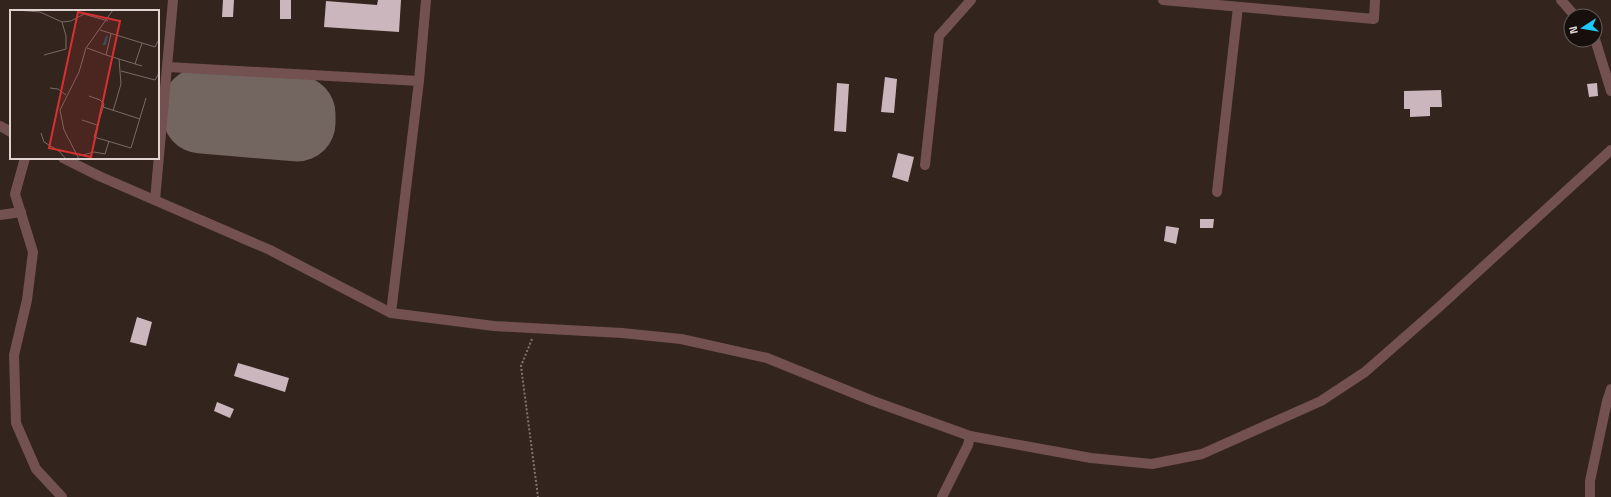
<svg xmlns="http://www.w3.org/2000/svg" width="1611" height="497" viewBox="0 0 1611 497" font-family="'Titillium Web',sans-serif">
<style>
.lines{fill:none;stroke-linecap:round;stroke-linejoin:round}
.runway{stroke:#736660;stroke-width:77}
.building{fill:#cbb6be}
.path{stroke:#827570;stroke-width:2;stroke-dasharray:2 2;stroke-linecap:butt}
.street{stroke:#725150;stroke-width:10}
.inset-river{fill:none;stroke:#1e5361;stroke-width:2}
.inset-road{fill:none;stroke:#786a65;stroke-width:1}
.view{fill:#d63130;fill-opacity:0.15;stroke:#d63130;stroke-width:2}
.inset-edge{fill:none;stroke:#dfd4d0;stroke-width:2}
</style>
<rect width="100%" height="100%" fill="#33241e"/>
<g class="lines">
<polygon class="runway" points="201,106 297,114 297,123 201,115"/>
</g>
<g class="building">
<polygon points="223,0 234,0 233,17 222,17"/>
<rect x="280" y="0" width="11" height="19"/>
<polygon points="378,0 401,0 399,32 324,27 326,1 377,5"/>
<polygon points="885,77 897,79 894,113 881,112"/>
<polygon points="837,83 849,84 846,132 834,131"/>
<polygon points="1597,83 1598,96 1589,97 1587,84"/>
<polygon points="1441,90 1442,107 1430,107 1430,116 1410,117 1410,109 1404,109 1404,91"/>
<polygon points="898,153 914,157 908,182 892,177"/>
<polygon points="1200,219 1214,219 1213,228 1200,228"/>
<polygon points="1166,226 1179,228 1176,244 1164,241"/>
<polygon points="137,317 152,322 146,346 130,342"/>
<polygon points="238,363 289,378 285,392 234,376"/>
<polygon points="217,402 234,409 230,418 214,411"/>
</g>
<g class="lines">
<polyline class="path" points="532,339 521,366 538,497"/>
<g class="street">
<polyline points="1163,0 1374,19 1375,0"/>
<polyline points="1561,0 1575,16"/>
<polyline points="1595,39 1611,91"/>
<polyline points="168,67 419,81 426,0"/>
<polyline points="0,126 11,132"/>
<polyline points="25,158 15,194 33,252 27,300 14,355 16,423 36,469 62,497"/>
<polyline points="63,158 99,176 270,250 391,313 494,326 622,333 681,339 767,358 873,401 970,436 1091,458 1152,464 1202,454 1321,401 1365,372 1438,308 1611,150"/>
<polyline points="925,165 939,36 971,0"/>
<polyline points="1217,192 1238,7"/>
<polyline points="155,200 173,0"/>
<polyline points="0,215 21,212"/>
<polyline points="391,313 419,81"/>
<polyline points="942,497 968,445 970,436"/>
<polyline points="1590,497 1590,481 1607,401 1611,389"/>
</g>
</g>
<g transform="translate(10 10)">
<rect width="149" height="149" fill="#33241e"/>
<path class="inset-river" d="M 97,26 L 95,34 L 94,34 Z"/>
<path class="inset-road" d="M 6,0 L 30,2 L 52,12 L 61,11 L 74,4 L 98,11M 90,20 L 145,37 L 148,31M 101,24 L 96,45 L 132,56M 77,38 L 96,45M 34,45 L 56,39 L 56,26 L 52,12M 125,54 L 132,33M 111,61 L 145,70 L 149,63M 40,78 L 48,79 L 56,85M 79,86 L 90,90 L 94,94 L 84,127 L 121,138 L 136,88M 93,97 L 130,109M 103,101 L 111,74 L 109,49M 72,110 L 87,115M 31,123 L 34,132 L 49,141 L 56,149M 69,146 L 84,142 L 95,144 L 99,131M 69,149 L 54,120 L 50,100 L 69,62 L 76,38 L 103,0"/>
<path class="view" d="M 68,2 L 110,11 L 81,147 L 39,138 Z"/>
<rect width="149" height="149" class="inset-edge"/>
</g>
<g transform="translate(1583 28) rotate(258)"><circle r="19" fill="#160f0c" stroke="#665e5a"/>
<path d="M0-3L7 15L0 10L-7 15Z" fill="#1bc9fc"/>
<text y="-6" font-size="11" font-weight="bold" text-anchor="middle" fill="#dfd4d0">N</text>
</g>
</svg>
